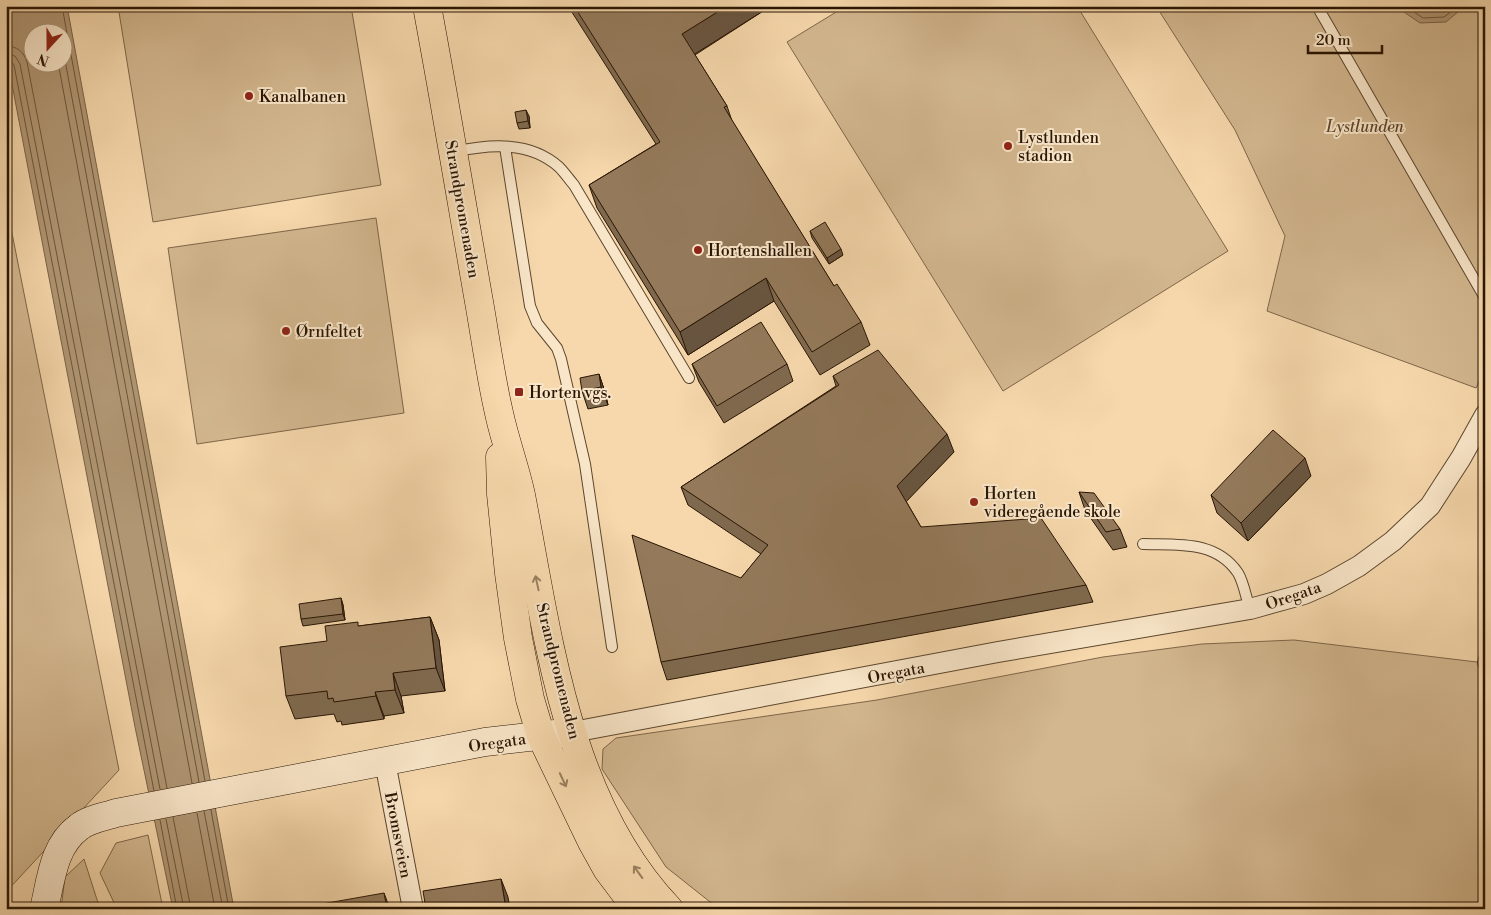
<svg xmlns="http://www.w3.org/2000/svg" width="1491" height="915" viewBox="0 0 1491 915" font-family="'Libre Bodoni',serif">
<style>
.green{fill:#d3b78f;stroke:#7e6649}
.water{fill:#b09673;stroke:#7a6246;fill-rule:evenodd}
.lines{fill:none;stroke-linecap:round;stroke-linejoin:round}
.shore{stroke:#6c563b;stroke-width:1}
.lane-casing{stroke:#5c462d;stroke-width:12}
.street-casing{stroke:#5c462d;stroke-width:22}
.secondary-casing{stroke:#291503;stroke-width:29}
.primary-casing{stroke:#291503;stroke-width:29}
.lane{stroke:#f9e6c9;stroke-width:10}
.street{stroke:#f9e6c9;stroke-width:20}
.secondary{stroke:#f9e6c9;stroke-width:28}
.primary{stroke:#f6d8ac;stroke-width:28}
.wall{fill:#7f694e;stroke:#291503}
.shaded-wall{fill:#685540;stroke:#291503}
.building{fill:#947a5b;stroke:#291503}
.oneway{stroke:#9a8060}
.poi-dot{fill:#8f2418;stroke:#f9e6c9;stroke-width:2}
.labels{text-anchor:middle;stroke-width:4;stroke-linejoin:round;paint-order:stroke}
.poi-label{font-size:16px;fill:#291503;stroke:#f9e6c9;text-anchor:start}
.park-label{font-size:16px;font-style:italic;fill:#5c462d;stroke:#f9e6c9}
.street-label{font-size:16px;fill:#291503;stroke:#f9e6c9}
</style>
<rect width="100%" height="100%" fill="#f6d8ac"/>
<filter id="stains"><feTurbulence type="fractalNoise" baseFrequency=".004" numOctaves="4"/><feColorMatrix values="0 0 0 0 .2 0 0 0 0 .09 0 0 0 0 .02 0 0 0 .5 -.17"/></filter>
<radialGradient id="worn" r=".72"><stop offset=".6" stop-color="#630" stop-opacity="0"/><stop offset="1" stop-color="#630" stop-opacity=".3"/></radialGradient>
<g class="green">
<polygon points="118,6 351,6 381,185 153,222"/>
<polygon points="846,6 1077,6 1228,251 1003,391 787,42"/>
<polygon points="1156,6 1485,6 1485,370 1476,388 1267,311 1285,236 1235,130"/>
<polygon points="6,203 119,770 6,892"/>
<polygon points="376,218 404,413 197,444 168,248"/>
<polygon points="1294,640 1485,663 1485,909 719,909 666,867 602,769 603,749 616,738 877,700 1103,657 1202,644"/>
<polygon points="148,835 163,909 117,909 100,873 116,843"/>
<polygon points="84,859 100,909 61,909 65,877"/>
</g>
<g class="water">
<path d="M 6,6 L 67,6 L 234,909 L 173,909 L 135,727 L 6,53 ZM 32,32 L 62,32 L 62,62 L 32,62 Z"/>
<polygon points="1400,6 1465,6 1446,22 1420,23 1401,10"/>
</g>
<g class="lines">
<g class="shore">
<polyline points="62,6 205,781"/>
<polyline points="1405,6 1423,18 1444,17 1459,6"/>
<polyline points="62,44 199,782"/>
<path d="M 6,46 C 17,46 24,52 27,62 L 167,788"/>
<polyline points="6,54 15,56 20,64 160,789"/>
<polyline points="6,60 11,61 14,65 154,791"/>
<polyline points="58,62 192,783"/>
<polyline points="211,810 229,909"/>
<polyline points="204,811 223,909"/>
<polyline points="197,813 215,909"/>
<polyline points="173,817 191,909"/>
<polyline points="166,819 184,909"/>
<polyline points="160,820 177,909"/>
</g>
<defs>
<g id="lane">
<polyline points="1317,6 1485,298"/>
<polyline points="505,147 530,306 537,323 557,348 561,359 585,464 612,647"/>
<path d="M 454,152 C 490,144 530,141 559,167 C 564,172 569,179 574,185 L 689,378"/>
<path d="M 1143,544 C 1177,545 1216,540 1238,573 C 1244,583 1246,598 1250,609"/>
<polyline points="1483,663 1485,655"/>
</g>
<g id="street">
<polyline points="573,732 998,652 1250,609 1304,594 1327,584 1359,566 1393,541 1430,506 1461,458 1485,415"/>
<polyline points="385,762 413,909"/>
</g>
<path id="secondary" d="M 44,909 C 51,880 53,846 79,827 C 89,819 104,817 116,813 L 485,742 L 573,732"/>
<g id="primary">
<path d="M 427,6 C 445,103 461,199 478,296 C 485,335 490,374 499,413 C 505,441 515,467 521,495 C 548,635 566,801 669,909"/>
<polyline points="500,457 501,494 509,573 518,638 530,699 541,736 592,842 607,869 637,909"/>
</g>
</defs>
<use href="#lane" class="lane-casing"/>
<use href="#street" class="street-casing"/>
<use href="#secondary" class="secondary-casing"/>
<use href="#primary" class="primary-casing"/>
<use href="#lane" class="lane"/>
<use href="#street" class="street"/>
<use href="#secondary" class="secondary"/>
<use href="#primary" class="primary"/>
</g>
<g class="wall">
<polygon points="568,6 771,6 695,55 727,106 732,121 834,286 861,322 870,345 820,375 774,301 688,355 597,208 589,185 656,144"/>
<polygon points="529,116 530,128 519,129 517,123"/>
<polygon points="810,231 843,255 829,264 812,238"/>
<polygon points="692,364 787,364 793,381 724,423 699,382"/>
<polygon points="599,374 605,392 608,405 588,409 582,391"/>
<polygon points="833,376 954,452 906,501 921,527 1086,585 1093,602 667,680 661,662 741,578 761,554 688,505 681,487 836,386"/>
<polygon points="1311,476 1248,541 1217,513 1211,495"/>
<polygon points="1079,492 1120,529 1127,547 1113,550 1085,510"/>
<polygon points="341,598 343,605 345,620 303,626 301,619"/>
<polygon points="430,617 439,640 445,691 401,696 404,713 384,716 384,719 342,725 341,721 337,722 334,714 295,719 286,696 327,641 359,626"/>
</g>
<g class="shaded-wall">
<polygon points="727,6 771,6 690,57 682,34"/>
<polygon points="526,110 529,116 530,128 528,121"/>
<polygon points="841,249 843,255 829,264 827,258"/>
<polygon points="766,278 774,301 688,355 680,332"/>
<polygon points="599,374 605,392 608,405 601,387"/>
<polygon points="947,434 954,452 904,504 897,486"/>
<polygon points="1305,458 1311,476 1248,541 1241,523"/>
<polygon points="341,598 343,605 345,620 343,614"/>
<polygon points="430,617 439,640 445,691 436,668"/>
<polygon points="393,673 401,696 404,713 395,690"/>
<polygon points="375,692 384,716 384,719 376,696"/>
<polygon points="501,879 508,897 510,909 506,909"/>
<polygon points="384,893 390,909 387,909"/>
</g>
<g class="building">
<polygon points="574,6 727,6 682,34 727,106 724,107 834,286 837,284 861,322 812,352 766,278 680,332 589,185 660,142"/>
<polygon points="526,110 528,121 517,123 515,112"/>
<polygon points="825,222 841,249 827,258 810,231"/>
<polygon points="761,322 787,364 717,406 692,364"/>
<polygon points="878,350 947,434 897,486 921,527 1041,518 1086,585 661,662 632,535 741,578 768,545 681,487 839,385 833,376"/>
<polygon points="599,374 601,387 582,391 580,378"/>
<polygon points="1273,430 1305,458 1241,523 1211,495"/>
<polygon points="1079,492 1094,493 1120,529 1106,532"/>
<polygon points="341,598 343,614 301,619 299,604"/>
<polygon points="430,617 436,668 393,673 395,690 375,692 376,696 334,702 333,698 328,699 327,691 286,696 280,647 327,641 325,626 358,622 358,626"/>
<polygon points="501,879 506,909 426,909 423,891"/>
<polygon points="384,893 387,909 299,909 299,908"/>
</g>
<defs><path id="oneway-shaft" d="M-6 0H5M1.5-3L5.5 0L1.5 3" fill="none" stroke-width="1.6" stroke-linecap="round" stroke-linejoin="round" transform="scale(1.25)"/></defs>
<g class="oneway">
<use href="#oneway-shaft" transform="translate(537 583) rotate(-102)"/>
<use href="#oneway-shaft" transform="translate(563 780) rotate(65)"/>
<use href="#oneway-shaft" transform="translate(638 872) rotate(-126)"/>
</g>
<g class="poi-dot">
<circle cx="249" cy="96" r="5"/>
<circle cx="1008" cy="146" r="5"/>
<circle cx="698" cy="250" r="5"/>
<circle cx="286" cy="331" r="5"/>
<rect x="514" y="387" width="10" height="10" rx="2.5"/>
<circle cx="974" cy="502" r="5"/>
</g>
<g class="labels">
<g class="poi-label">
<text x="259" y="102">Kanalbanen</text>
<text x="1018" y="143">Lystlunden<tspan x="1018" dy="18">stadion</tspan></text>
<text x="708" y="256">Hortenshallen</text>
<text x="296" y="337">Ørnfeltet</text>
<text x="529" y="398">Horten vgs.</text>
<text x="984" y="499">Horten<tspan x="984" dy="18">videregående skole</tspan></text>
</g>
<g class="park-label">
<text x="1365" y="132">Lystlunden</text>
</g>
<g class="street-label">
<text transform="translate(463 209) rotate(80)" y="6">Strandpromenaden</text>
<text transform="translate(1293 595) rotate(-19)" y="6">Oregata</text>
<text transform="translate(559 671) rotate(76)" y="6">Strandpromenaden</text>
<text transform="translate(896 672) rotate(-11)" y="6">Oregata</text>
<text transform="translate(497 742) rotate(-8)" y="6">Oregata</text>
<text transform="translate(399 835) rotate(79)" y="6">Bromsveien</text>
</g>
</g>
<rect width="1491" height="915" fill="none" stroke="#f6d8ac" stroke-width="25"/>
<rect x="8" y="8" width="1476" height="900" fill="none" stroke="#291503" stroke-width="2.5"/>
<rect x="12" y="12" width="1466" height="890" fill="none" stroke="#291503"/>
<g transform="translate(48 48) rotate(201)"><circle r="24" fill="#f9e6c9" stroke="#a6927a"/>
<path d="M0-4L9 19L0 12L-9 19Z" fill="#8f2418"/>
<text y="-8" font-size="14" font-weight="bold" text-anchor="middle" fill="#291503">N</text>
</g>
<path d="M1308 45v8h74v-8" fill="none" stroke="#291503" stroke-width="2.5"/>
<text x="1316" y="45" font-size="15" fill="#291503" stroke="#f9e6c9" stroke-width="4" paint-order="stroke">20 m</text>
<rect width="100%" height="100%" filter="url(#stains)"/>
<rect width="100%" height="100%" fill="url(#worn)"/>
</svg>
